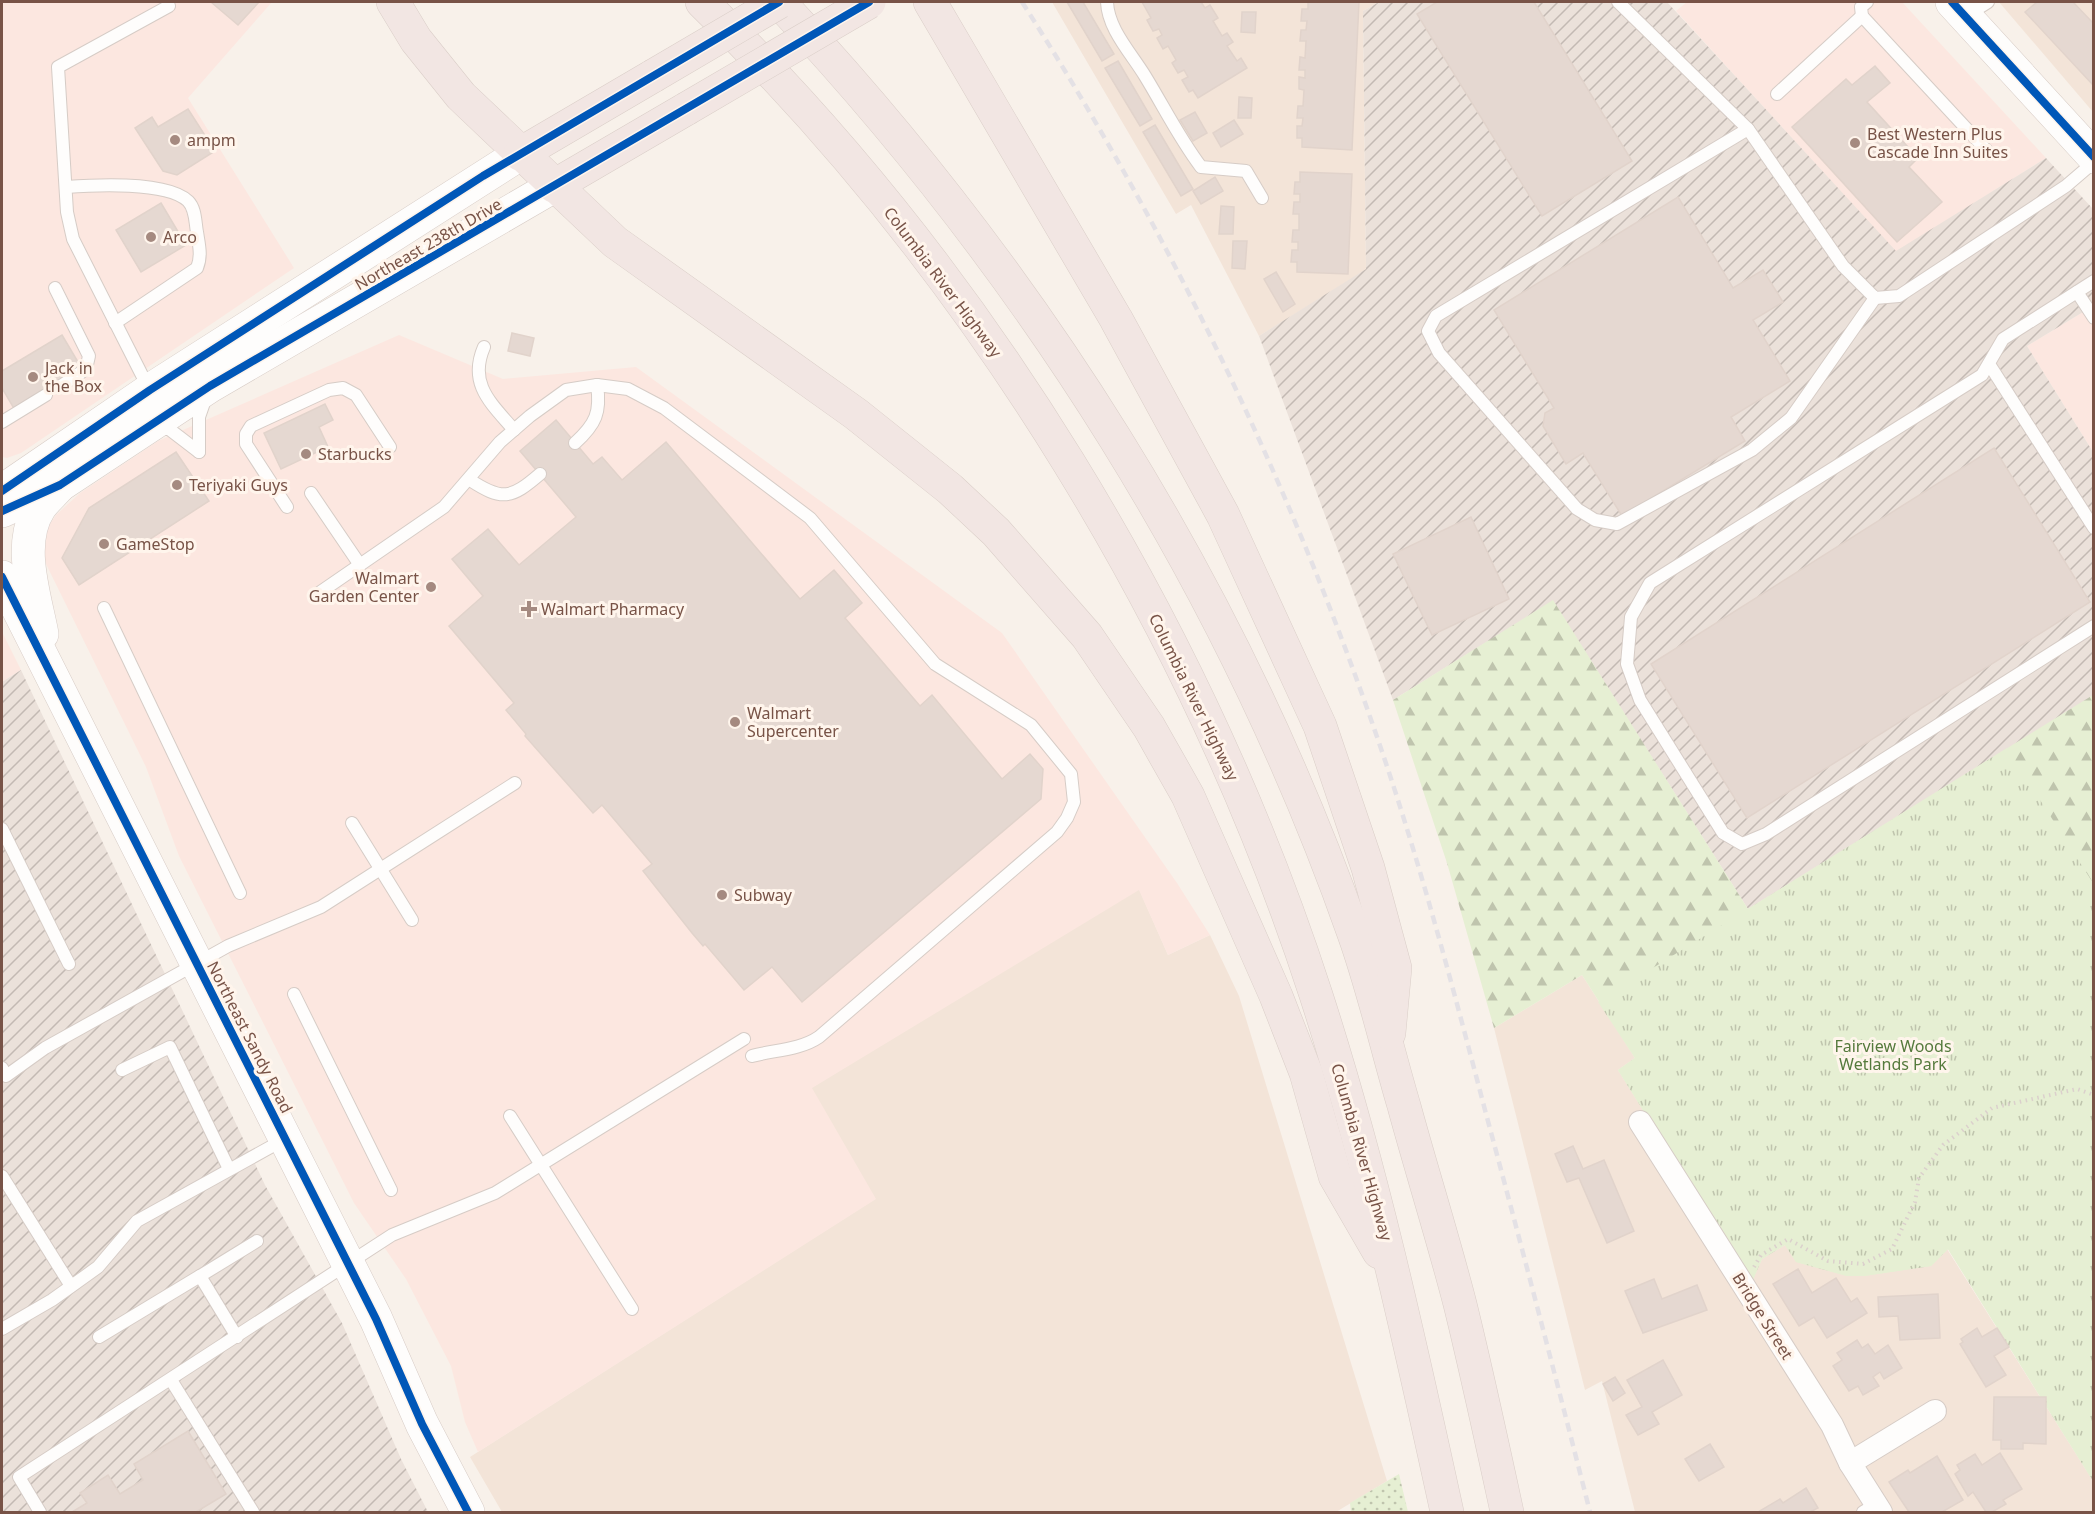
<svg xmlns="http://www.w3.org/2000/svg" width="2095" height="1514" viewBox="0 0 2095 1514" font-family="'Noto Sans',sans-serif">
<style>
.residential{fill:#f3e4d8}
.commercial{fill:#fce7e0}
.industrial{fill:url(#industrial-furrows)}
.grass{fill:url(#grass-dots)}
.forest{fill:url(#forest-firs)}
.park{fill:url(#park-tufts)}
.building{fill:#e5d8d1;stroke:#e1d3cb;stroke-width:1.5}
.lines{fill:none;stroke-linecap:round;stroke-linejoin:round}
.lane-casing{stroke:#d6ccc6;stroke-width:14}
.street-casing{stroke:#d6ccc6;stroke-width:24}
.secondary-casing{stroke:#d7ccc6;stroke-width:34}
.highway-casing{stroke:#dacec8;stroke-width:34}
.path{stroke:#dbd0cc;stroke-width:4;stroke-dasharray:1.5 4.5;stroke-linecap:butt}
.lane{stroke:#fefdfc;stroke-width:12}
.street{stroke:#fefdfc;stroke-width:22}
.secondary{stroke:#fefdfc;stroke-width:33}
.highway{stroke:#f2e6e3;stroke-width:33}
.rail{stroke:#e4e1e5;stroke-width:4.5;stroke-dasharray:9 6;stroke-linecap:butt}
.highway-bridge-casing{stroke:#dacec8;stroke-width:34;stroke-linecap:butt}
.highway-bridge{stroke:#f2e6e3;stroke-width:33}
.cycleway-casing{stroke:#fff5ec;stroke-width:11}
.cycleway{stroke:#0057b8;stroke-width:8}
.poi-dot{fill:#a58a80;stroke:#fff5ec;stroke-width:2}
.labels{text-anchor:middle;stroke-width:6;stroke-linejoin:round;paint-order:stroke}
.poi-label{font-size:16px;fill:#785347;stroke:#fff5ec;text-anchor:start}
.street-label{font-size:16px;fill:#785347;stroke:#fff5ec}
.park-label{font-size:16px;fill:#557a3c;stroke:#fff5ec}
</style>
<defs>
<pattern id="industrial-furrows" width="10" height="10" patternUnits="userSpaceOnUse" patternTransform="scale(1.5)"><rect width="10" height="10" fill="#ebe1da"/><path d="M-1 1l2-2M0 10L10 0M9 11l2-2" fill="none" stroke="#c3b9b3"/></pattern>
<pattern id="grass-dots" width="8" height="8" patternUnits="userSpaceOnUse" patternTransform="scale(1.5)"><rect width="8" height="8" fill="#e6efd3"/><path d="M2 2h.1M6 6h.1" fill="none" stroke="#bfc4ad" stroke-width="1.8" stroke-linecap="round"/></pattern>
<pattern id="forest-firs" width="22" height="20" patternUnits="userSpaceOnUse" patternTransform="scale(1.5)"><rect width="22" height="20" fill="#e6efd3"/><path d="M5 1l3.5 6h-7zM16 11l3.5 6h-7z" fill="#bfc4ad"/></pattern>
<pattern id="park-tufts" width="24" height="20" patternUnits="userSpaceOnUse" patternTransform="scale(1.5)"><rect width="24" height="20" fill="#e6efd3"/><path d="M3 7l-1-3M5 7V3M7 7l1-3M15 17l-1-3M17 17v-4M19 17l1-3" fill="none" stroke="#bfc4ad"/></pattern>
</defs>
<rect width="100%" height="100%" fill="#f8f1ea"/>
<g class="residential">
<polygon points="1052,2 1379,2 1363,11 1366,270 1259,336 1191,205 1176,214"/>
<polygon points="1999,2 2093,2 2093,112"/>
<polygon points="1139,889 1168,955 1210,935 1239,996 1387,1481 1336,1512 502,1512 470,1457 875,1199 811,1088"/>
<polygon points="1582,975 1635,1058 1618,1070 1751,1283 1762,1259 1785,1245 1947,1249 2093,1481 2093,1512 1635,1512 1602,1381 1585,1390 1494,1028"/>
</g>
<g class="commercial">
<polygon points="2,2 272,2 188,98 294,268 21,453 7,458 2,457"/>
<polygon points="1687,2 1902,2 2046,158 1896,252 1676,11"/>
<polygon points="2093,306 2093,452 2027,346"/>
<polygon points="399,335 503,379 636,367 1002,633 1177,883 1210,935 1168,955 1139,890 812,1088 876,1199 478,1452 465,1422 451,1366 406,1279 354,1203 179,856 146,767 46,564 43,547 46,530 56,515 80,493 158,441"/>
<polygon points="2,632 21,670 2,682"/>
</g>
<g class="industrial">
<polygon points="1379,2 1667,2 1896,251 2046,158 2093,209 2093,306 2027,346 2093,452 2093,696 1748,909 1553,601 1393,700 1259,336 1366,269 1363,11"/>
<polygon points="21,670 265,1185 342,1323 401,1459 428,1512 2,1512 2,682"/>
</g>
<polygon class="grass" points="1399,1474 1408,1512 1351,1512 1350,1503"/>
<polygon class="forest" points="1553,600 1748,909 2093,695 2093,1481 1948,1249 1931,1266 1864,1276 1847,1276 1796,1262 1785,1245 1762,1259 1751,1284 1618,1070 1635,1058 1582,975 1494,1028 1447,863 1393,700"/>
<polygon class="park" points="2007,748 2093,883 2093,1481 1948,1249 1931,1266 1864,1276 1847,1276 1796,1262 1785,1245 1762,1259 1751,1284 1618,1070 1635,1058 1598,1002"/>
<g class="building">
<polygon points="211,2 259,2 238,25"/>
<polygon points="1067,2 1083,2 1114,54 1102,61"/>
<polygon points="1142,2 1201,2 1205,8 1210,5 1218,18 1213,21 1222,36 1227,33 1233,42 1227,46 1237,61 1241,58 1247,68 1198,98 1193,90 1189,92 1182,80 1188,77 1184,70 1178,73 1172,63 1176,60 1168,46 1163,49 1157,38 1162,35 1159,29 1153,31 1147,20 1151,18"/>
<polygon points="1308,2 1359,2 1352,150 1302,147 1302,138 1297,138 1297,126 1302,126 1303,118 1297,118 1298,106 1303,106 1304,90 1299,89 1299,77 1305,78 1305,70 1299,70 1300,57 1305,58 1306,41 1300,41 1301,30 1306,30 1307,21 1301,21 1302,9 1308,9"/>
<polygon points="1437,2 1534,2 1632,161 1542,216 1417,14"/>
<polygon points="2037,2 2073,2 2094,24 2094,86 2025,12"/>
<polygon points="1242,12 1256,12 1255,33 1241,32"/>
<polygon points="1118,61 1152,119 1140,126 1105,68"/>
<polygon points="1875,66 1890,83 1867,102 1918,158 1909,167 1942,202 1897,242 1792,127 1846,79 1852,85"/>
<polygon points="1239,97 1252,98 1251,118 1238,118"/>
<polygon points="188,109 215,151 177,175 163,171 135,128 152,117 158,127"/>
<polygon points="1195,112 1207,133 1193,141 1180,120"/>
<polygon points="1234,120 1243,134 1221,147 1213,133"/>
<polygon points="1155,125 1193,189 1181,196 1143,132"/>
<polygon points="1300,172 1352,174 1348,274 1297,272 1297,262 1291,262 1292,250 1298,250 1298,242 1292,242 1293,230 1299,230 1299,214 1293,214 1294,202 1300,202 1300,194 1294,194 1295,182 1300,182"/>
<polygon points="1215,177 1223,191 1201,204 1193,191"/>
<polygon points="1678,197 1733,288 1763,270 1783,302 1753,320 1790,381 1731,417 1745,441 1622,516 1583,453 1566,464 1543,426 1545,413 1554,408 1494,310"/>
<polygon points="161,203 186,245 141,272 116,230"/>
<polygon points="1221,206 1234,207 1233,234 1219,234"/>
<polygon points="1233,241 1247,241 1245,269 1232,268"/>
<polygon points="1276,272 1295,304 1283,312 1264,279"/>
<polygon points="512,333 534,338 530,356 508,351"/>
<polygon points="62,335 81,367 54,383 58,389 47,396 43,390 23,402 26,406 16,412 2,388 2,371"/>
<polygon points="325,404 333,420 319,427 328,447 281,469 264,433"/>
<polygon points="556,420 593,464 602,457 622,480 666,442 800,599 834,570 862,603 845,618 920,706 932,695 1002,779 1030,754 1043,769 1041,799 802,1002 772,967 744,990 705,944 703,946 692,933 643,871 652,864 602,805 593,813 525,736 526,734 506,710 514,703 449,626 483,596 452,559 488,529 519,565 576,517 520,451"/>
<polygon points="1994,448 2090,602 1747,818 1651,664"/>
<polygon points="176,452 209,501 79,585 62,558 89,508"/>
<polygon points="1471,517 1509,599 1432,635 1393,554"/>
<polygon points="1573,1146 1583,1169 1604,1160 1634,1231 1607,1243 1579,1178 1567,1182 1555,1154"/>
<polygon points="1798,1269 1812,1293 1836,1278 1851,1302 1857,1298 1867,1313 1827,1338 1814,1317 1799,1326 1773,1284"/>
<polygon points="1654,1279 1662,1299 1697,1285 1707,1310 1643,1333 1625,1291"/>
<polygon points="1938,1294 1940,1338 1900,1340 1898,1316 1879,1317 1878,1297"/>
<polygon points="1977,1328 1982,1337 1997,1328 2009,1347 1994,1356 2006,1375 1986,1387 1960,1344 1963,1342 1961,1339"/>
<polygon points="1857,1340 1862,1348 1868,1344 1875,1354 1888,1345 1902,1368 1884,1379 1880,1372 1873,1377 1879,1386 1863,1395 1858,1386 1849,1391 1833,1366 1842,1360 1837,1353"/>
<polygon points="1663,1360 1682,1395 1652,1412 1659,1424 1638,1435 1626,1415 1642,1407 1627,1380"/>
<polygon points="1615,1377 1625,1393 1613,1401 1603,1384"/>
<polygon points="1994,1397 2046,1397 2046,1444 2023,1443 2023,1449 2001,1449 2001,1440 1993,1440"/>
<polygon points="188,1431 226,1494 196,1512 72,1512 87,1503 80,1493 108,1475 120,1494 143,1480 134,1464"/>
<polygon points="1710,1444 1724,1467 1699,1481 1685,1459"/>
<polygon points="2000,1453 2022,1489 2003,1500 2006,1504 1992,1512 1986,1512 1973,1492 1968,1496 1955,1474 1960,1470 1957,1465 1975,1454 1982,1465"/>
<polygon points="1937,1456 1963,1500 1942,1512 1909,1512 1889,1482 1908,1470 1910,1473"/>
<polygon points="1806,1488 1818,1508 1810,1512 1758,1512 1780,1499 1783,1503"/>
</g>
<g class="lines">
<defs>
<g id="lane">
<path d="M 1107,2 C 1108,29 1131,53 1145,76 C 1164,107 1179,138 1201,167 L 1246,171 L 1262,198"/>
<polyline points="1618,2 1748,129 1843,266 1875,298 1899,296 2066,186 2094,162"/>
<polyline points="1867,2 1861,7 1862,16 1989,153"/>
<polyline points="1966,16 1988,2"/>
<polyline points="1777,94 1862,16"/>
<polyline points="1748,129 1436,316 1428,331 1439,353 1577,509 1595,520 1617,524 1752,450 1791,418 1875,298"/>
<path d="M 66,187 C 93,185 167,181 188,201 C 196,209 195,222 197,232 C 199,245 202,256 197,268 L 115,323"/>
<polyline points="2094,281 2003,339 1982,375 1650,583 1631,617 1627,664 1640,700 1723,833 1742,844 1766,834 2094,626"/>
<polyline points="55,288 89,356 86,369 58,388"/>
<polyline points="2077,292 2094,318"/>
<path d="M 484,347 C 468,384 491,403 514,430"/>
<polyline points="1989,364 2094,528"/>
<polyline points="149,389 73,239 67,212 58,67 169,6"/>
<polyline points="2,422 46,395"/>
<polyline points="156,429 169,429 199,452"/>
<path d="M 575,443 C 596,424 601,412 597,385"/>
<polyline points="199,452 199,417 206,397"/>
<path d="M 470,480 C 502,501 511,499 540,474"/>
<polyline points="311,493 360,565"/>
<polyline points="287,507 246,444 246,434 251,426 329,390 343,388 356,395 390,447"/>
<path d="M 319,593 L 444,507 L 500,442 L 530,416 L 566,390 L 597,385 L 628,389 L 664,408 L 810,518 L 935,664 L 1031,725 L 1071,774 L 1074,802 L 1067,818 L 1057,832 L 819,1037 C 800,1050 774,1050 752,1056"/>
<polyline points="104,608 240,893"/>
<polyline points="352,823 412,920"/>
<polyline points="2,829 69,964"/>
<polyline points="294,994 391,1190"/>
<polyline points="2,1068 6,1076 45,1048 228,946 321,907 515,783"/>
<polyline points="122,1070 170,1047 229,1169"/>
<polyline points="510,1116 632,1309"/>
<polyline points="2,1176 71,1286"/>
<polyline points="200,1276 257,1241"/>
<polyline points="2,1329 52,1300 98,1267 137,1221 285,1139"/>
<polyline points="99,1337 200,1276 237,1337"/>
<polyline points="171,1380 253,1512"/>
<polyline points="40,1512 19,1477 392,1235 495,1193 744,1039"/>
<polyline points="1863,1512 1876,1504"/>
</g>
<g id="street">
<polyline points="1640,1122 1832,1425 1850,1463 1881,1512"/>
<polyline points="1850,1463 1935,1411"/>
</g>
<g id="secondary">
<polyline points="1952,2 2094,157"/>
<polyline points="2,491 150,390 520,154"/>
<polyline points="2,511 60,485 210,386 554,186"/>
<polyline points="2,577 376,1319 422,1424 468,1512"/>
<path d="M 42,634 C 35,596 16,543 40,507 C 46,499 53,493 59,486"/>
</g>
<g id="highway">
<polyline points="393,2 416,40 461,96 615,242 856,414 950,489 996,532 1087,636 1149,727 1188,796 1276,996 1306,1073 1335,1176 1379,1252"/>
<path d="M 702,2 C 979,271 1197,628 1316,995 C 1371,1165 1409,1338 1447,1512"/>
<path d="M 779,2 C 1031,271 1231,585 1354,934 C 1374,990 1387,1049 1404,1106 C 1422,1172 1443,1238 1460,1304 C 1477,1373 1492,1443 1507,1512"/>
<polyline points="930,2 1116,319 1223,515 1320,726 1368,868 1395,968 1389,1033"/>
<polyline points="520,154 653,76"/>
<polyline points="554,186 686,109"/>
</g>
</defs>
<use href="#lane" class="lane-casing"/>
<use href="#street" class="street-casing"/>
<use href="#secondary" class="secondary-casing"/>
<use href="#highway" class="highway-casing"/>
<polyline class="path" points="1754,1267 1761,1255 1788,1239 1828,1261 1863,1264 1892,1249 1915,1202 1919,1178 1943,1145 1992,1108 2077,1089 2094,1095"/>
<use href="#lane" class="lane"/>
<use href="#street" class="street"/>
<use href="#secondary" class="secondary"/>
<use href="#highway" class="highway"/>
<path class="rail" d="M 1022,2 C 1168,230 1288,478 1376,734 C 1419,858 1452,984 1485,1110 C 1521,1244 1556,1378 1590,1512"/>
<defs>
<g id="highway-bridge">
<polyline points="653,76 779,2"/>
<polyline points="686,109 869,2"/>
</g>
</defs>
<use href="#highway-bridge" class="highway-bridge-casing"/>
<use href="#highway-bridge" class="highway-bridge"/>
<defs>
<g id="cycleway">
<polyline points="1952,2 2094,157"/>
<polyline points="2,491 150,390 483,176 779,2"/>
<polyline points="2,511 60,485 210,386 869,2"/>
<polyline points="2,577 376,1319 422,1424 468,1512"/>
</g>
</defs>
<use href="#cycleway" class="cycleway-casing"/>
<use href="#cycleway" class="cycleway"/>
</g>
<g class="poi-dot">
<circle cx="175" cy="140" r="6"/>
<circle cx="1855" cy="143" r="6"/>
<circle cx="151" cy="237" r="6"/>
<circle cx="33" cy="377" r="6"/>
<circle cx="306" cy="454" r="6"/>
<circle cx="177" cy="485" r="6"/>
<circle cx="104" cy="544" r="6"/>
<circle cx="431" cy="587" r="6"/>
<path d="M526 600h6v6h6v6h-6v6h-6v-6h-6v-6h6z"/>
<circle cx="735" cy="722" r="6"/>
<circle cx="722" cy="895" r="6"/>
</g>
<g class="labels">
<g class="poi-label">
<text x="1867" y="140">Best Western Plus<tspan x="1867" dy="18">Cascade Inn Suites</tspan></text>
<text x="187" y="146">ampm</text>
<text x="163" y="243">Arco</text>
<text x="45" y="374">Jack in<tspan x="45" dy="18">the Box</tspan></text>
<text x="318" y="460">Starbucks</text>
<text x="189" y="491">Teriyaki Guys</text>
<text x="116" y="550">GameStop</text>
<text x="419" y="584" text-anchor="end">Walmart<tspan x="419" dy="18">Garden Center</tspan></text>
<text x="541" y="615">Walmart Pharmacy</text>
<text x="747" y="719">Walmart<tspan x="747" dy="18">Supercenter</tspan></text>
<text x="734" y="901">Subway</text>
</g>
<g class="street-label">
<text transform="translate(428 244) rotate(-30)" y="6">Northeast 238th Drive</text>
<text transform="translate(943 282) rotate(53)" y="6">Columbia River Highway</text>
<text transform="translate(1194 697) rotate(64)" y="6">Columbia River Highway</text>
<text transform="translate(250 1037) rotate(63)" y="6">Northeast Sandy Road</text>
<text transform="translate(1362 1152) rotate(74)" y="6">Columbia River Highway</text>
<text transform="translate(1763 1316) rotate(58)" y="6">Bridge Street</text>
</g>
<g class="park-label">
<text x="1893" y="1052">Fairview Woods<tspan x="1893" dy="18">Wetlands Park</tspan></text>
</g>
</g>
<rect width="2095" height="1514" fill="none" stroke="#785347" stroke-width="6"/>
</svg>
